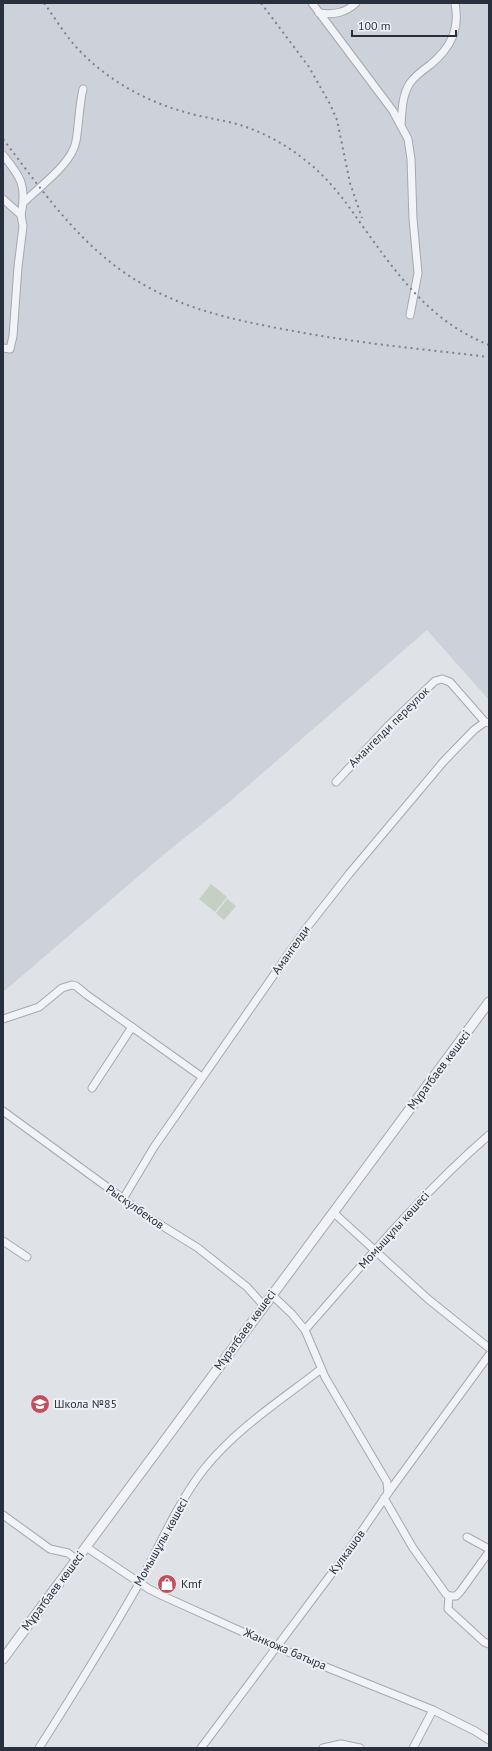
<svg xmlns="http://www.w3.org/2000/svg" width="492" height="1751" viewBox="0 0 492 1751" font-family="'PT Sans',sans-serif">
<style>
.built{fill:#cdd1d9}
.green{fill:#c4d0c1}
.lines{fill:none;stroke-linecap:round;stroke-linejoin:round}
.minor-casing{stroke:#a5a9b1;stroke-width:9}
.tertiary-casing{stroke:#a5a9b1;stroke-width:11}
.minor{stroke:#f1f3f6;stroke-width:7}
.tertiary{stroke:#f1f3f6;stroke-width:9}
.rail{stroke:#7a828f;stroke-width:2;stroke-dasharray:2 4;stroke-linecap:butt}
.labels{text-anchor:middle;stroke-width:4;stroke-linejoin:round;paint-order:stroke}
.street-label{font-size:12px;fill:#29303d;stroke:#eef1f5}
.poi-label{font-size:12px;fill:#29303d;stroke:#eef1f5;text-anchor:start}
</style>
<rect width="100%" height="100%" fill="#dfe2e7"/>
<polygon class="built" points="3,3 489,3 489,700 427,630 227,804 162,856 3,992"/>
<g class="green">
<polygon points="211,884 227,897 215,912 199,899"/>
<polygon points="227,899 236,906 224,920 216,913"/>
</g>
<g class="lines">
<defs>
<g id="minor">
<polyline points="312,3 393,111 408,139 411,159 413,219 418,273 410,315"/>
<path d="M 319,13 C 334,15 345,13 356,3"/>
<path d="M 401,125 C 402,111 402,95 410,83 C 415,76 423,70 430,65 C 451,48 460,29 455,3"/>
<path d="M 3,155 C 21,177 27,186 21,215"/>
<polyline points="3,199 21,215 23,226 18,267 13,336 10,349 3,348"/>
<path d="M 24,202 C 40,186 72,164 76,141 C 79,124 79,106 83,89"/>
<polyline points="336,782 388,726 435,681 442,679 450,682 485,722"/>
<polyline points="3,1019 39,1007 62,988 72,985 76,986 87,995 202,1077"/>
<polyline points="92,1088 132,1027"/>
<polyline points="3,1111 148,1217 198,1248 247,1287 264,1306"/>
<polyline points="123,1199 154,1147 305,930 349,874 444,761 474,730 485,722 489,723"/>
<polyline points="334,1213 428,1299 489,1348"/>
<polyline points="3,1241 27,1257"/>
<polyline points="272,1295 292,1314 305,1330 325,1377 387,1482 388,1493"/>
<path d="M 305,1330 C 364,1263 421,1194 489,1135"/>
<polyline points="384,1498 413,1548 446,1594 449,1596"/>
<polyline points="3,1515 50,1549 68,1553 76,1559"/>
<polyline points="467,1537 489,1549"/>
<polyline points="86,1547 149,1589 163,1596 276,1647 433,1710 475,1731 489,1740"/>
<polyline points="449,1596 448,1609 484,1642 489,1644"/>
<polyline points="449,1596 456,1596 460,1592 489,1552"/>
<path d="M 39,1748 C 74,1693 108,1638 140,1582 C 160,1545 178,1502 204,1469 C 237,1428 280,1401 321,1369"/>
<polyline points="201,1748 344,1557 388,1493 489,1355"/>
<polyline points="323,1748 341,1744 360,1748"/>
<polyline points="413,1748 433,1710"/>
</g>
<polyline id="tertiary" points="3,1659 489,1002"/>
</defs>
<use href="#minor" class="minor-casing"/>
<use href="#tertiary" class="tertiary-casing"/>
<use href="#minor" class="minor"/>
<use href="#tertiary" class="tertiary"/>
<g class="rail">
<path d="M 44,3 C 55,18 65,35 78,49 C 109,82 149,103 192,114 C 207,118 222,120 237,124 C 260,131 282,142 301,157 C 326,175 344,199 361,224 C 398,275 429,321 489,345"/>
<polyline points="261,3 309,67 330,104 337,120 350,183 362,218"/>
<path d="M 3,139 C 39,186 73,236 122,271 C 173,307 228,319 288,330 C 355,343 422,349 489,357"/>
</g>
</g>
<defs>
<symbol id="school-disc" viewBox="-11 -11 22 22"><circle r="9.5" fill="#c24e5e" stroke="#eef1f5"/><path d="M0-5L7-2L0 1L-7-2ZM-4 1L0 2.5L4 1V4Q0 6-4 4Z" fill="#fff"/></symbol>
<symbol id="shop-disc" viewBox="-11 -11 22 22"><circle r="9.5" fill="#c24e5e" stroke="#eef1f5"/><path d="M-5-2.5h2.3a2.7 3.5 0 0 1 5.4 0H5L5.5 6h-11ZM-1.5-2.5h3a1.5 2.3 0 0 0-3 0Z" fill="#fff"/></symbol>
</defs>
<g fill-rule="evenodd">
<use href="#school-disc" x="29" y="1393" width="22" height="22"/>
<use href="#shop-disc" x="156" y="1573" width="22" height="22"/>
</g>
<g class="labels">
<g class="street-label">
<text transform="translate(389 727) rotate(-45)" y="4">Амангелди переулок</text>
<text transform="translate(291 950) rotate(-55)" y="4">Амангелди</text>
<text transform="translate(439 1070) rotate(-53)" y="4">Мұратбаев көшесі</text>
<text transform="translate(135 1207) rotate(35)" y="4">Рыскулбеков</text>
<text transform="translate(394 1230) rotate(-48)" y="4">Момышұлы көшесі</text>
<text transform="translate(245 1330) rotate(-54)" y="4">Мұратбаев көшесі</text>
<text transform="translate(161 1542) rotate(-61)" y="4">Момышұлы көшесі</text>
<text transform="translate(347 1552) rotate(-54)" y="4">Кулкашов</text>
<text transform="translate(53 1591) rotate(-53)" y="4">Мұратбаев көшесі</text>
<text transform="translate(285 1649) rotate(23)" y="4">Жанкожа батыра</text>
</g>
<g class="poi-label">
<text x="54" y="1408">Школа №85</text>
<text x="181" y="1588">Kmf</text>
</g>
</g>
<rect width="492" height="1751" fill="none" stroke="#29303d" stroke-width="8"/>
<path d="M352 30v6h104v-6" fill="none" stroke="#29303d" stroke-width="2"/>
<text x="358" y="30" font-size="12" fill="#29303d" stroke="#eef1f5" stroke-width="3" paint-order="stroke">100 m</text>
</svg>
